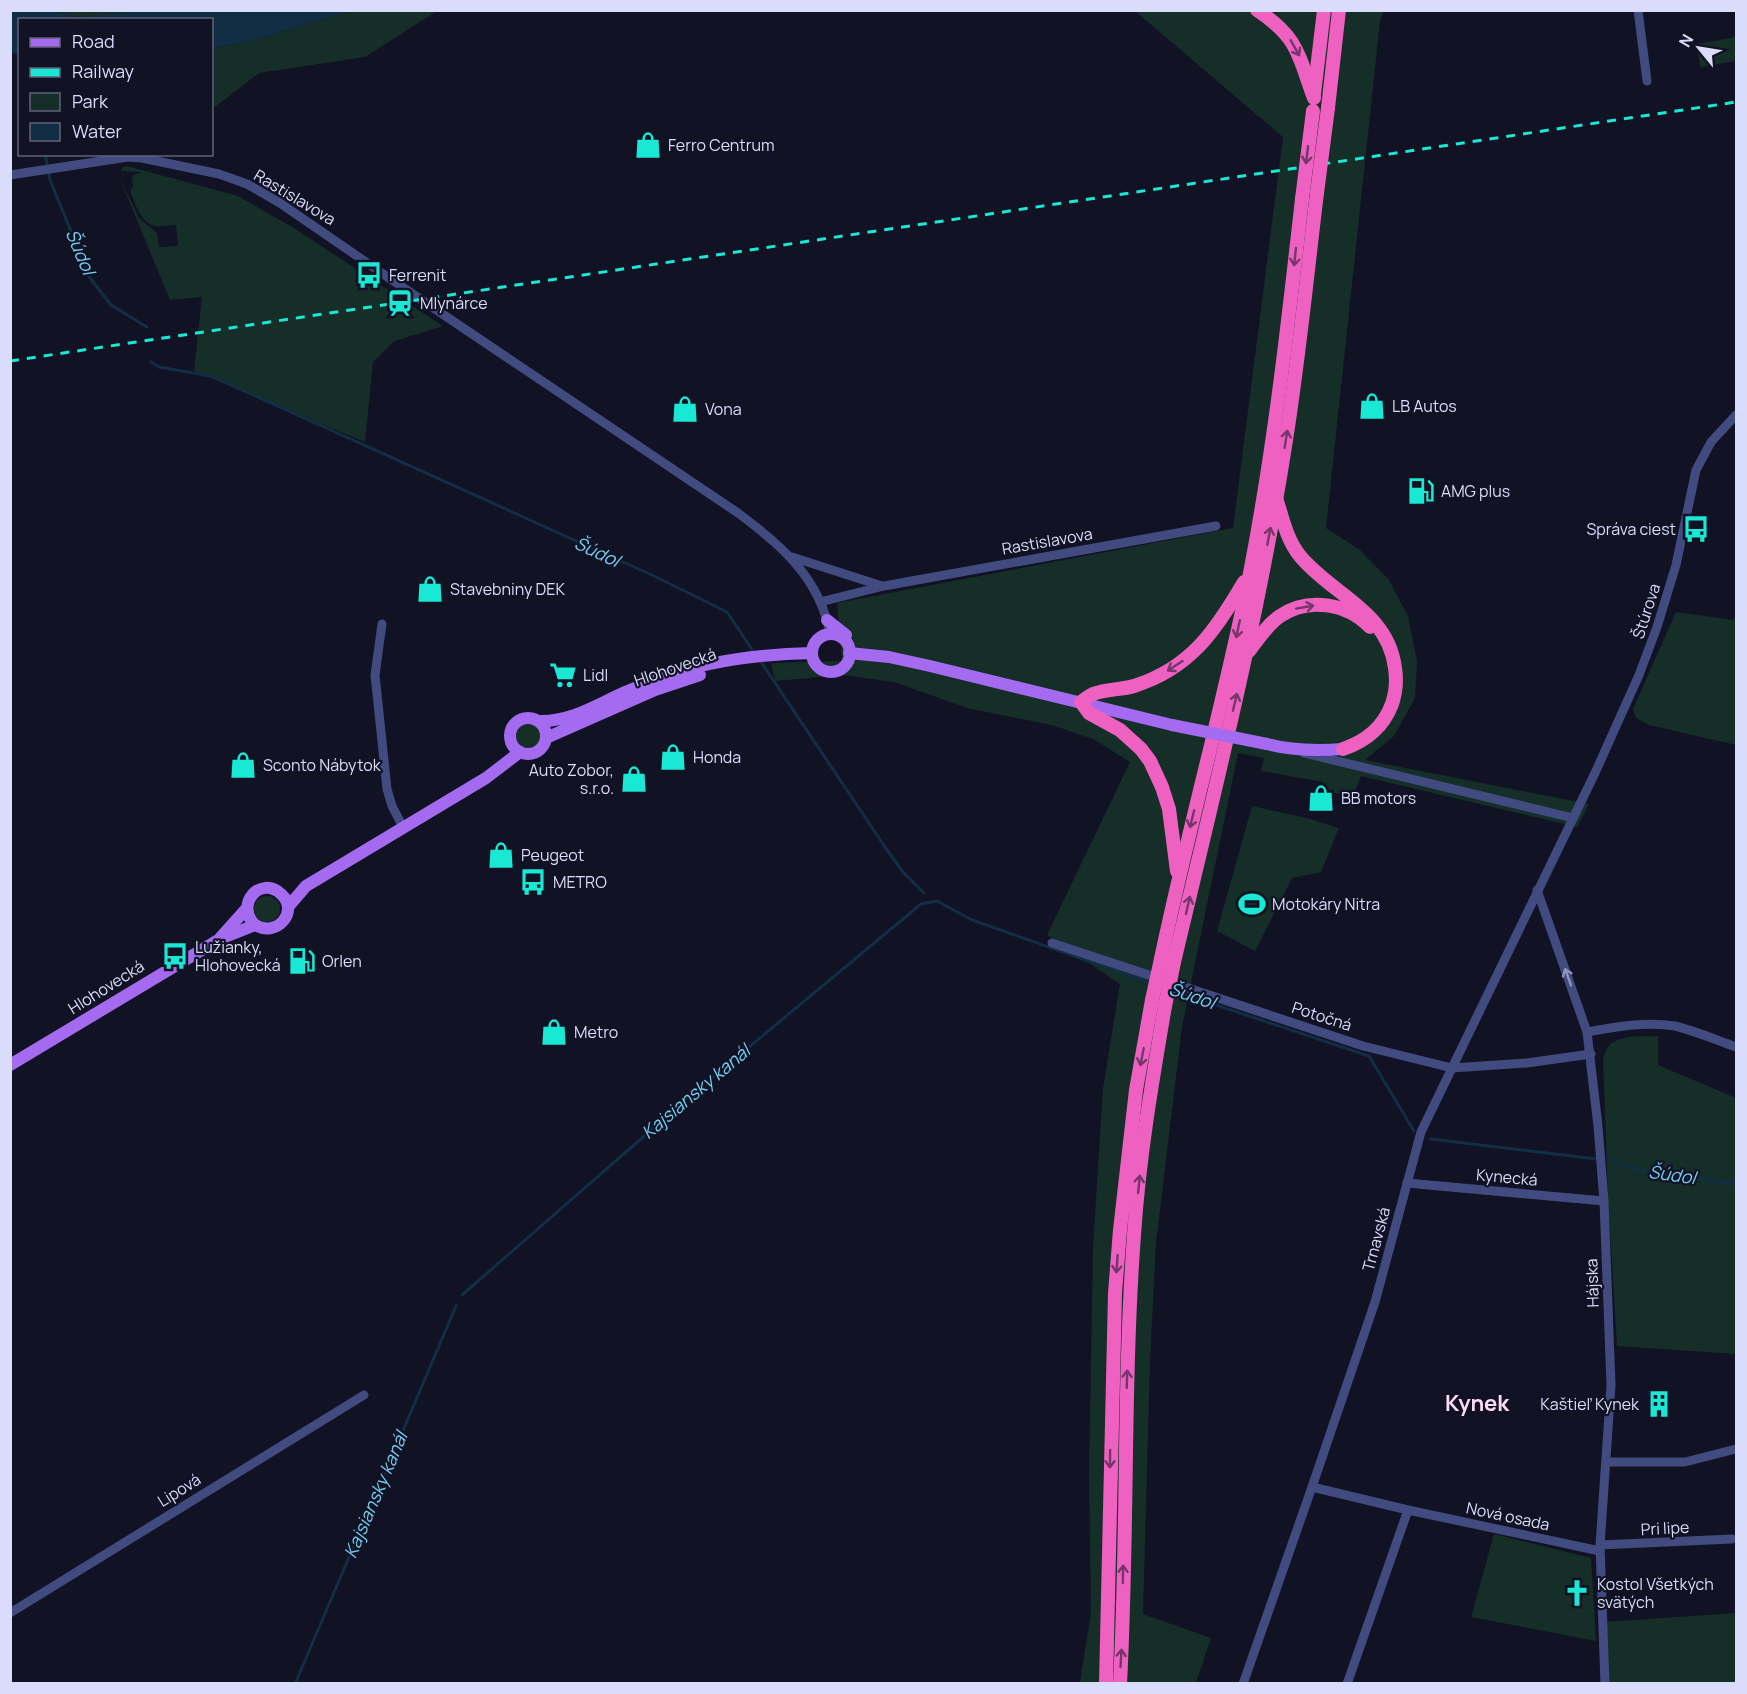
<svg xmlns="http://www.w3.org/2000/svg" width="1747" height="1694" viewBox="0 0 1747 1694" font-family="Manrope,sans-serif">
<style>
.green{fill:#152e28}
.water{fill:#122e44}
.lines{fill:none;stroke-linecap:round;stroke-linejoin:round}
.stream{stroke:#122e44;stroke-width:3}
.minor{stroke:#414b7f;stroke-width:9}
.major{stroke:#a46bf0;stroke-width:12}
.highway{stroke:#ef61c1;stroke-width:14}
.rail{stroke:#19e8d4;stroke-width:3;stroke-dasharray:9 8;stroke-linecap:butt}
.major-bridge{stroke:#a46bf0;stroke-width:12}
.highway-bridge{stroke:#ef61c1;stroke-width:14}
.oneway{stroke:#75366b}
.oneway2{stroke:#8d94bd}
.labels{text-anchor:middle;stroke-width:4.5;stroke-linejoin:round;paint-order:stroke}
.poi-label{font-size:16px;fill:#d9dcfb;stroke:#121225;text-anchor:start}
.street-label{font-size:16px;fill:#d9dcfb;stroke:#121225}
.water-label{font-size:18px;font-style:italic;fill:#72cff1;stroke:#121225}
.district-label{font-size:22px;font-weight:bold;fill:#fbdbf6;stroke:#121225}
</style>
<rect width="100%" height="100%" fill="#121225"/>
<g class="green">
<polygon points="53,11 168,11 74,17"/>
<polygon points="350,11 437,11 365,57 259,73 215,107 212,101 212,48 251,41"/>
<polygon points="1135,11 1384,11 1380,21 1326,528 1360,550 1389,580 1408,616 1417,661 1415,698 1394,736 1365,760 1589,804 1577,827 1361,776 1353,797 1322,790 1323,782 1261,771 1264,758 1238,753 1182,1027 1156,1243 1150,1361 1143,1614 1211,1638 1196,1683 1080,1683 1091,1612 1089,1474 1093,1246 1103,1089 1120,984 1047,935 1130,762 1093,739 1052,725 967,708 894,682 843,675 775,681 771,663 842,661 837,603 1233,528 1283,137"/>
<polygon points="1736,37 1736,61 1700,67 1697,44"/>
<path d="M 127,166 L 238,196 L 294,228 L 443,326 L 394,341 L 373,362 L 365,442 L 194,371 L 202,297 L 170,300 L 118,174 L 139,218 L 157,233 L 159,247 L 178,246 L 176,225 C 170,225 162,227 156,226 C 141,224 135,203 130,191 L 133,186 L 132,176 L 142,172 L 122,171 L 122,167 Z"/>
<polygon points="1676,612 1733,620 1736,615 1736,745 1649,725 1636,718 1633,709"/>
<circle cx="528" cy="736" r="12"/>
<polygon points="1252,806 1311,819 1339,828 1321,872 1292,878 1255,951 1217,931"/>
<circle cx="267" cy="909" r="13"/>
<path d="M 1658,1036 L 1658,1065 L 1736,1098 L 1736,1354 L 1617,1346 L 1608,1196 L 1603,1060 C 1608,1032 1635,1037 1658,1036 Z"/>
<polygon points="1494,1534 1591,1558 1596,1641 1471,1617"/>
<polygon points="1736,1613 1736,1683 1608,1683 1605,1622"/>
</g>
<polygon class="water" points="168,10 350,10 350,11 251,41 212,48 212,20 20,20 19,56 11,52 11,11 53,11 74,17"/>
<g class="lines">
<g class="stream">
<polyline points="45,154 50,180 90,278 111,305 147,327"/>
<polyline points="151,362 159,367 211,376 654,576 727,612 755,654"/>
<polyline points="759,659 885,847 903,872 924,893"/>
<polyline points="1171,990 1369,1056 1414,1131"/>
<polyline points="1431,1139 1596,1159"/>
<polyline points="1609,1159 1638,1170 1736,1184"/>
<polyline points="462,1295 689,1097 921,904 937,901 972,920 1151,983"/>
<polyline points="295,1684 456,1306"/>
</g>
<g class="minor">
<polyline points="1638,10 1647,81"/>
<path d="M 10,175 L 128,157 L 142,158 L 219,174 L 247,184 L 280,203 L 389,278 L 738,513 C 781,545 820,578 830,634"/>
<polyline points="792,557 882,586"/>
<polyline points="820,602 884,586 1216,526"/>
<polyline points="382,624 375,675 387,789 392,806 403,827"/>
<polyline points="1304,753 1573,818"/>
<polyline points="1537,890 1587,1032 1598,1126 1604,1201 1611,1385 1600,1545 1605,1684"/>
<polyline points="1052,943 1363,1046 1452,1068 1527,1063 1591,1054"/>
<path d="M 1587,1032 C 1614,1027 1647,1021 1675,1026 C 1696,1031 1716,1040 1736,1047"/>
<polyline points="1407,1183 1604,1201"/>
<polyline points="1606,1462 1685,1462 1736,1449"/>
<polyline points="1312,1487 1408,1510 1600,1551"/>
<polyline points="1600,1545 1732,1539"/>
<polyline points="10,1613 364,1395"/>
<polyline points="1243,1684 1312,1487 1375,1302 1421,1132 1595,773 1639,675 1657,627 1676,565 1696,470 1711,442 1736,415"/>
<polyline points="1347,1684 1408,1510"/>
</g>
<g class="major">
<polyline points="827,620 846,635"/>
<circle cx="831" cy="653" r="19"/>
<polyline points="849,653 889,657 930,666 1172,725"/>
<circle cx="528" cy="736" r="18"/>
<path d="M 539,721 C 571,722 596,705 625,692 C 637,687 650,682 663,677 C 711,660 762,654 812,653"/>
<polyline points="546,738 655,690 700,675"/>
<path d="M 1267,744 C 1293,751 1317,751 1343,749"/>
<polyline points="288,907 306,886 486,778 520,752"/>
<polyline points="221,937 247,908"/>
<path d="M 10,1065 L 220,939 L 255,925 C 277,938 300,911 281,894 C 261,875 234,904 255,925"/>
</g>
<g class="highway">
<path d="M 1257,10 C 1299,38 1298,55 1314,98"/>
<polyline points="1314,94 1324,10"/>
<polyline points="1328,108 1339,10"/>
<path d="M 1277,501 C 1283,520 1287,540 1300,556 C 1332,595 1388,611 1395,668 C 1397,681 1396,692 1392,704 C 1383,728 1366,741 1343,749"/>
<path d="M 1249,651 C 1258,639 1267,625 1280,616 C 1308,597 1347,603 1370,627"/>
<path d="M 1177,871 L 1169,809 L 1162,787 L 1150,761 L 1141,749 L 1120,730 L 1089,713 L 1081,702 C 1085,699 1089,696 1093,694 C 1105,689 1121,690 1134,686 C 1191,668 1216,630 1244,582"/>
<path d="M 1161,959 C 1188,830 1224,703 1250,573 C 1274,450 1288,324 1302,199"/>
<path d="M 1174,962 C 1215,789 1259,616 1286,440 C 1299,358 1307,275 1317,193"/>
<polyline points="1106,1684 1115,1293 1120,1230 1136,1090 1152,1000"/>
<path d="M 1120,1684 C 1128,1534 1123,1384 1134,1235 C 1139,1158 1152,1082 1165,1006"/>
</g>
<polyline class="rail" points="10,361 1736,102"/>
<polyline class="major-bridge" points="1172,725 1267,744"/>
<g class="highway-bridge">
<polyline points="1317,193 1328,108"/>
<polyline points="1302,199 1313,111"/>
<polyline points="1152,1000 1161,959"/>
<polyline points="1165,1006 1174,962"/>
</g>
</g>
<defs><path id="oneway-shaft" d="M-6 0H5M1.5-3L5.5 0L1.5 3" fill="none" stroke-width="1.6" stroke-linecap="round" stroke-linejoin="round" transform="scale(1.5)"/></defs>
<g class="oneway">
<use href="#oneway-shaft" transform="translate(1295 48) rotate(61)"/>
<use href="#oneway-shaft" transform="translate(1307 155) rotate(97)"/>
<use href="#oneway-shaft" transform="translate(1295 257) rotate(96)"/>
<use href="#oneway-shaft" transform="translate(1286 439) rotate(-81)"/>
<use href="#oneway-shaft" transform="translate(1269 536) rotate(-79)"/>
<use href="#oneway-shaft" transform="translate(1305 607) rotate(-10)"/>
<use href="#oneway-shaft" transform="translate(1238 629) rotate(102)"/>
<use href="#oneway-shaft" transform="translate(1175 666) rotate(147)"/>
<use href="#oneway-shaft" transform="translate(1235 702) rotate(-77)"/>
<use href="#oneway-shaft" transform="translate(1192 819) rotate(104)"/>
<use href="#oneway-shaft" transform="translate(1188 905) rotate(-77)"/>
<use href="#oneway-shaft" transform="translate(1142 1057) rotate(101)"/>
<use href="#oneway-shaft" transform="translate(1139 1184) rotate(-84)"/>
<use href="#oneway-shaft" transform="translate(1117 1264) rotate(94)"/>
<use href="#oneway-shaft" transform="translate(1127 1379) rotate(-88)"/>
<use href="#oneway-shaft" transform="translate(1110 1459) rotate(91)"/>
<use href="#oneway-shaft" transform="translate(1123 1574) rotate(-89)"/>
<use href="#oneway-shaft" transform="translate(1121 1658) rotate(-87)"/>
</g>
<use class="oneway2" href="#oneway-shaft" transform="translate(1568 977) rotate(-110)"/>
<defs>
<symbol id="shop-bare" viewBox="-9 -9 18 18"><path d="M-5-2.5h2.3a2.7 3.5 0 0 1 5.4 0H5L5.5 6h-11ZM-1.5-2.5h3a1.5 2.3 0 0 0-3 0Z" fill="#19e8d4" stroke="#121225" stroke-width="2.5" paint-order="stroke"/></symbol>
<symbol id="bus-bare" viewBox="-9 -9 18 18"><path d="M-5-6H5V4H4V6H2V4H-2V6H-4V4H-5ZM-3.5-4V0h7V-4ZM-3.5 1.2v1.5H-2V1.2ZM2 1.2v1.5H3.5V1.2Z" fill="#19e8d4" stroke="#121225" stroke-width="2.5" paint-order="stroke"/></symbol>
<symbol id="station-bare" viewBox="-9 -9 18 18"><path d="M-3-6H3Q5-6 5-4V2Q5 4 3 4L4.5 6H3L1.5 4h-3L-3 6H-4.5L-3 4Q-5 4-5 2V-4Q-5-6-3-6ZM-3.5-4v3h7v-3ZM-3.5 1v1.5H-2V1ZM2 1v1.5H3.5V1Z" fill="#19e8d4" stroke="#121225" stroke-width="2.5" paint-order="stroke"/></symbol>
<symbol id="fuel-bare" viewBox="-9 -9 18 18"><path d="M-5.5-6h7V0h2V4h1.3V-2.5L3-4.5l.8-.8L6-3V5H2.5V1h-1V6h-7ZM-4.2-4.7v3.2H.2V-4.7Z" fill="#19e8d4" stroke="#121225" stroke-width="2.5" paint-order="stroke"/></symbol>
<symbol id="supermarket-bare" viewBox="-9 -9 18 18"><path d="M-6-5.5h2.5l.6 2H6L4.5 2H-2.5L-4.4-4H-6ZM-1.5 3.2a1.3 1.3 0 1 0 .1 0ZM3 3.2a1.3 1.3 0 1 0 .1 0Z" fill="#19e8d4" stroke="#121225" stroke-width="2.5" paint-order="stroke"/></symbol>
<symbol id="stadium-bare" viewBox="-9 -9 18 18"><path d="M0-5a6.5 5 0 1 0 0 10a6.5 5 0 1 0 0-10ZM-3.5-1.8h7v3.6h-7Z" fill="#19e8d4" stroke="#121225" stroke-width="2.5" paint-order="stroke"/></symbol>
<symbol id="building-bare" viewBox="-9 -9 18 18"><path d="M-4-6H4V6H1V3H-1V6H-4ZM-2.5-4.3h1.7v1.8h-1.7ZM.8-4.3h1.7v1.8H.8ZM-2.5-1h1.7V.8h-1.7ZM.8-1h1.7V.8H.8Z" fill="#19e8d4" stroke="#121225" stroke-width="2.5" paint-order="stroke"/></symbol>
<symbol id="church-bare" viewBox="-9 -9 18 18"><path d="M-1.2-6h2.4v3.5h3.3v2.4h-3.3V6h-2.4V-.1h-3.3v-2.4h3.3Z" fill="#19e8d4" stroke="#121225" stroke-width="2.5" paint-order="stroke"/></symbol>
</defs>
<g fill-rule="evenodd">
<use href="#shop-bare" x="629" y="126" width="38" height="38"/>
<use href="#bus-bare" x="350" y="256" width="38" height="38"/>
<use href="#station-bare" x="381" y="284" width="38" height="38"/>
<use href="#shop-bare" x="1353" y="387" width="38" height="38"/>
<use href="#shop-bare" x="666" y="390" width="38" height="38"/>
<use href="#fuel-bare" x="1402" y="472" width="38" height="38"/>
<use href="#bus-bare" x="1677" y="510" width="38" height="38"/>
<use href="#shop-bare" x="411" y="570" width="38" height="38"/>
<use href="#supermarket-bare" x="544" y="656" width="38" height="38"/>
<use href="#shop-bare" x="654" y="738" width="38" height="38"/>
<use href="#shop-bare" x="224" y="746" width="38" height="38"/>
<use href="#shop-bare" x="615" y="760" width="38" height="38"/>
<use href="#shop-bare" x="1302" y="779" width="38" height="38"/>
<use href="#shop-bare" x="482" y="836" width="38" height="38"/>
<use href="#bus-bare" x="514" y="863" width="38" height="38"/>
<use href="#stadium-bare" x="1233" y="885" width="38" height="38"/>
<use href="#bus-bare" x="156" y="937" width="38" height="38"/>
<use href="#fuel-bare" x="283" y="942" width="38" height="38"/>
<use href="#shop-bare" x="535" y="1013" width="38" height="38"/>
<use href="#building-bare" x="1640" y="1385" width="38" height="38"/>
<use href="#church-bare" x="1558" y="1574" width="38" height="38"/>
</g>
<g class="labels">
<g class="poi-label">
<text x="668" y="151">Ferro Centrum</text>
<text x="389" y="281">Ferrenit</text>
<text x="420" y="309">Mlynárce</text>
<text x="1392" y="412">LB Autos</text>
<text x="705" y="415">Vona</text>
<text x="1441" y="497">AMG plus</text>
<text x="1676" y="535" text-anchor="end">Správa ciest</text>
<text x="450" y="595">Stavebniny DEK</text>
<text x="583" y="681">Lidl</text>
<text x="693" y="763">Honda</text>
<text x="263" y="771">Sconto Nábytok</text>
<text x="614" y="776" text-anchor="end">Auto Zobor,<tspan x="614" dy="18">s.r.o.</tspan></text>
<text x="1341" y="804">BB motors</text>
<text x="521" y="861">Peugeot</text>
<text x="553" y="888">METRO</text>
<text x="1272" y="910">Motokáry Nitra</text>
<text x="195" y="953">Lužianky,<tspan x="195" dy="18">Hlohovecká</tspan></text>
<text x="322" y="967">Orlen</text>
<text x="574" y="1038">Metro</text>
<text x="1639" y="1410" text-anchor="end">Kaštieľ Kynek</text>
<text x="1597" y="1590">Kostol Všetkých<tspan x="1597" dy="18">svätých</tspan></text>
</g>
<g class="street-label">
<text transform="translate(295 197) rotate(31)" y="6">Rastislavova</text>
<text transform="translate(1047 541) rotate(-10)" y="6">Rastislavova</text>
<text transform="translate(1646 611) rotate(-72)" y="6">Štúrova</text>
<text transform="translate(675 667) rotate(-19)" y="6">Hlohovecká</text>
<text transform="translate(106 987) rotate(-32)" y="6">Hlohovecká</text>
<text transform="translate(1322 1016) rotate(18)" y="6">Potočná</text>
<text transform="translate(1507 1177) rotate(5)" y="6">Kynecká</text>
<text transform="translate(1376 1239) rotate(-75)" y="6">Trnavská</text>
<text transform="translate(1592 1283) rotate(-92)" y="6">Hájska</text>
<text transform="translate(179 1490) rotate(-32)" y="6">Lipová</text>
<text transform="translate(1508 1516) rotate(12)" y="6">Nová osada</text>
<text transform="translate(1665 1528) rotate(-3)" y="6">Pri lipe</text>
</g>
<g class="water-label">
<text transform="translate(80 252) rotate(67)" y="6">Šúdol</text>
<text transform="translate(597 552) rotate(25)" y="6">Šúdol</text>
<text transform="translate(1192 996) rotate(19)" y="6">Šúdol</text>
<text transform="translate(696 1092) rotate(-40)" y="6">Kajsiansky kanál</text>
<text transform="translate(1672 1175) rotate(8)" y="6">Šúdol</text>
<text transform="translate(376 1495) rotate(-67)" y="6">Kajsiansky kanál</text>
</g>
<g class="district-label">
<text x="1477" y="1411">Kynek</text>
</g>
</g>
<rect width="1747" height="1694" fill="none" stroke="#d9dcfb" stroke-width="24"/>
<rect x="18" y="18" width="195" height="138" fill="#121225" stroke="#62637b" stroke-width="1.5"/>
<rect x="30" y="38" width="30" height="9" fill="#a46bf0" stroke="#62637b" stroke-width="1.5"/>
<text x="72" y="48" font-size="18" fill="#d9dcfb">Road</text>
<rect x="30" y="68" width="30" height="9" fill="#19e8d4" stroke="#62637b" stroke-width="1.5"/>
<text x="72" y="78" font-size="18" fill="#d9dcfb">Railway</text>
<rect x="30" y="93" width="30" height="18" fill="#152e28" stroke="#62637b" stroke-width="1.5"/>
<text x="72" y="108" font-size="18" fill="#d9dcfb">Park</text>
<rect x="30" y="123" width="30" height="18" fill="#122e44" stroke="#62637b" stroke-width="1.5"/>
<text x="72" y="138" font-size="18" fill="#d9dcfb">Water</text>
<g transform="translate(1699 48) rotate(300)" stroke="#121225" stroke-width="4.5" paint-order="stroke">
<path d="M0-4.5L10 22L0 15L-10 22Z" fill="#d9dcfb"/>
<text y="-9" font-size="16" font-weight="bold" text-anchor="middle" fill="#d9dcfb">N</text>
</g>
</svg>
